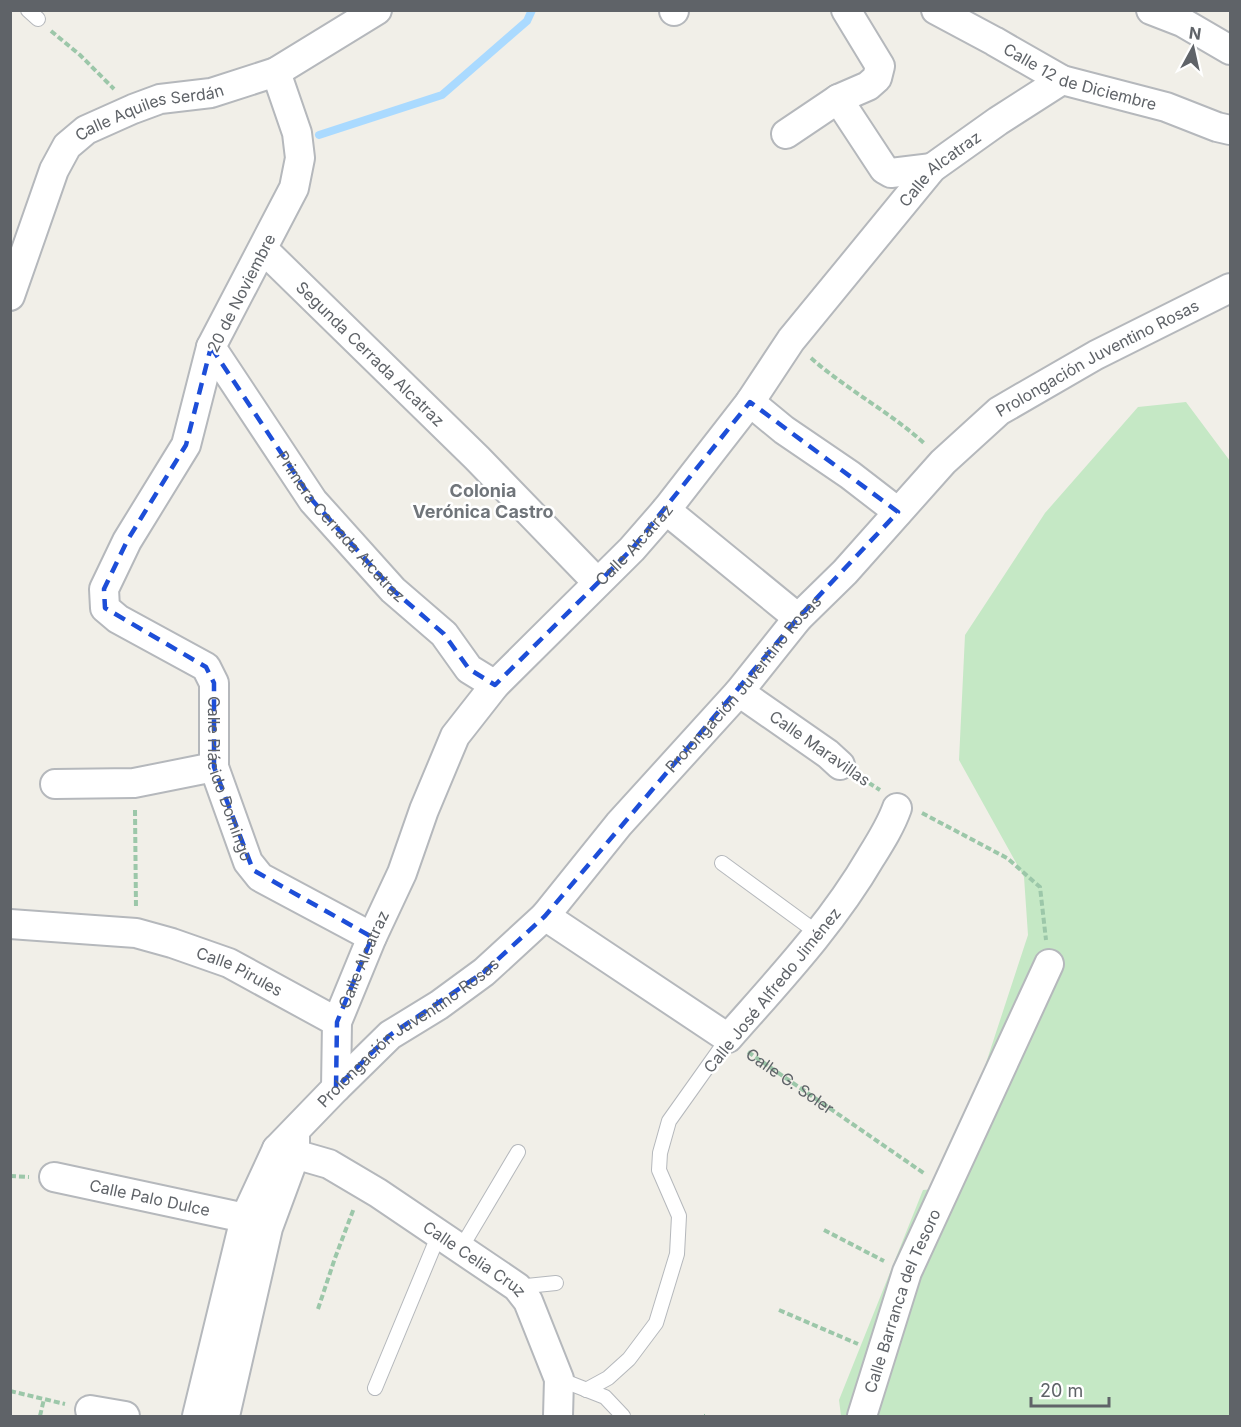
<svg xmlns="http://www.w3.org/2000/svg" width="1241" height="1427" viewBox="0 0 1241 1427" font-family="Inter,sans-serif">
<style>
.green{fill:#c5e8c5}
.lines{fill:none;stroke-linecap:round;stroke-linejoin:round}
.stream{stroke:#aadaff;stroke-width:8}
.lane-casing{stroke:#b5b8bc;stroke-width:16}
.street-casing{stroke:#b5b8bc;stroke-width:32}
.path{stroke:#9cc7a9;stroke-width:4;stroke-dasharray:6 3;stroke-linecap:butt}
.lane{stroke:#fff;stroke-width:14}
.street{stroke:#fff;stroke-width:28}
.marked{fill:none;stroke:#1d4ed8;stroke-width:4.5;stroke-dasharray:12 8;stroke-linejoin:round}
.labels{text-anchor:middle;stroke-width:5;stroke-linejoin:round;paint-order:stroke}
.street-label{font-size:16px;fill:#5f6368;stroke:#fff}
.neighbourhood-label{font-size:18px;font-weight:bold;fill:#70757a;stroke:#fff}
</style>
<rect width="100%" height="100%" fill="#f1efe8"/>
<polygon class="green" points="1186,402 1230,461 1230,1416 841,1416 839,1400 923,1190 945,1188 1028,935 1024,877 959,760 965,635 1045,513 1138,407"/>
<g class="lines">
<polyline class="stream" points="319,135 442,95 527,21 532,10"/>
<defs>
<g id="lane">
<polyline points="28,10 38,19"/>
<polyline points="722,863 819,934"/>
<polyline points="461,1248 518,1152"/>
<polyline points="517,1287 556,1283"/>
<polyline points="559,1379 605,1397 623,1416"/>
<polyline points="375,1388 439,1234"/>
<polyline points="586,1390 608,1378 629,1359 656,1323 677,1254 679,1216 659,1170 660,1153 669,1121 728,1038"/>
</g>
<g id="street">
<path id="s2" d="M 936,10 L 994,41 L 1062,80 L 1166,107 L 1217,127 L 1230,130"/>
<polyline points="1151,10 1182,22 1230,50"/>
<polyline points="674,11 674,10"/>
<path id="s3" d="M 276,72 L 297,133 L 300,158 L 294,188 L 211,347 L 186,445 L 127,541 L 104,589 L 105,608 L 118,619 L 206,667 L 214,683 L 214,767 L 248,862 L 260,877 L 372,937"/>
<polyline points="838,99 884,169 891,173 932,168"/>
<polyline points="786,134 838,99 868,86 877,78 880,66 846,10"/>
<path id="s4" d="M 263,249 L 477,458 L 597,582"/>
<path id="s5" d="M 10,296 L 54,170 L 67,146 L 86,130 L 133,109 L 160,99 L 211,93 L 276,72 L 377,10"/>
<path id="s6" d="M 211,347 L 313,501 L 393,590 L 444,634 L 469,669 L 495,685"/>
<polyline points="750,402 784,430 850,475 898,512"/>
<polyline points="666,510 798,618"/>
<polyline points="739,692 828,754 840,765"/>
<polyline points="55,784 134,783 214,767"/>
<path d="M 545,916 L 728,1038 C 779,980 832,924 871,857 C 881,841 891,825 897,808"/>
<path id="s7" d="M 10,924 L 136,933 L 172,943 L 229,963 L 337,1022"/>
<path id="s8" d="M 336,1088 L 337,1022 L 372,937 L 402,873 L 424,810 L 455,736 L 495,685 L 632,549 L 666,510 L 750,402 L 791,340 L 932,168 L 998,121 L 1062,80"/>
<path id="s9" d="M 277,1149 L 329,1164 L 378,1193 L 517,1287 L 528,1301 L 559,1379 L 558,1416"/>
<path id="s10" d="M 54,1177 L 245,1218"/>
<polyline points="90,1410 125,1416"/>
<path id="s11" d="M 197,1416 L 245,1218 L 277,1149 L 336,1088 L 390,1035 L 439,1005 L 484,972 L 545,916 L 619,824 L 739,692 L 798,618 L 845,572 L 943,462 L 999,411 L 1096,355 L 1230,288"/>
<polyline points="225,1416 268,1228 295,1155 295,1137"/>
<path id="s12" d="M 862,1416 L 907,1272 L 1049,964"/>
</g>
</defs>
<use href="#lane" class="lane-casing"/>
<use href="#street" class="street-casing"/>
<g class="path">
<polyline points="51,31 80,55 114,89"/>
<path d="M 811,358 C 847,390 890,412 925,444"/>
<polyline points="861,778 880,790"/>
<polyline points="135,810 136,908"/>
<polyline points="922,813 1007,858 1040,887 1046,940"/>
<path id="s1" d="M 748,1052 L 925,1174"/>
<polyline points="10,1176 29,1177"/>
<polyline points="824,1230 884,1261"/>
<polyline points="318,1309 335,1258 354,1208"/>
<polyline points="779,1310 858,1344"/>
<polyline points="10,1391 65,1404"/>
<polyline points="40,1416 44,1399"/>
<polyline points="704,1416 705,1416"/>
</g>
<use href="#lane" class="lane"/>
<use href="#street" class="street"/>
</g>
<path class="marked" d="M 211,347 L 313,501 L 393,590 L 444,634 L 469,669 L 495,685 L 632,549 L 750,402 L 898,512 L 798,618 L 545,916 L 484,972 L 390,1035 L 336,1088 L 337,1022 L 372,937 L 253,870 L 214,767 L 214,683 L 206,667 L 105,608 L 104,589 L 127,541 L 186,445 Z"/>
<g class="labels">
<g class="street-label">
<text dy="6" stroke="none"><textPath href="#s2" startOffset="160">Calle 12 de Diciembre</textPath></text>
<text dy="6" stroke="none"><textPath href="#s5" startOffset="252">Calle Aquiles Serdán</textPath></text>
<text dy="6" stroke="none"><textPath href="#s8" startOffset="1124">Calle Alcatraz</textPath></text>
<text transform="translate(241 293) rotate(-63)" y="6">20 de Noviembre</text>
<text dy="6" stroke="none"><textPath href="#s4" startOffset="150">Segunda Cerrada Alcatraz</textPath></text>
<text dy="6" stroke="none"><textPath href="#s11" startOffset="1428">Prolongación Juventino Rosas</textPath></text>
<text dy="6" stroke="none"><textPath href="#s6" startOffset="222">Primera Cerrada Alcatraz</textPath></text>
<text dy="6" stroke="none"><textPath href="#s8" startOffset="638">Calle Alcatraz</textPath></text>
<text dy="6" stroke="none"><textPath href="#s11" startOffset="942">Prolongación Juventino Rosas</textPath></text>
<text transform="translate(820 748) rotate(35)" y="6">Calle Maravillas</text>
<text dy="6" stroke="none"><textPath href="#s3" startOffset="819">Calle Plácido Domingo</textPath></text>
<text dy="6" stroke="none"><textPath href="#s8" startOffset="134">Calle Alcatraz</textPath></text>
<text dy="6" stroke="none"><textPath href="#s7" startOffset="237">Calle Pirules</textPath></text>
<text transform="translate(772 990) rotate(-51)" y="6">Calle José Alfredo Jiménez</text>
<text dy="6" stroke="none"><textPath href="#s11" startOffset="456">Prolongación Juventino Rosas</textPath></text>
<text dy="6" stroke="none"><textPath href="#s1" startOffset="51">Calle G. Soler</textPath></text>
<text dy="6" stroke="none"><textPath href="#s10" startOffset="98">Calle Palo Dulce</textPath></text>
<text dy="6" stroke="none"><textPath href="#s9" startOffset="228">Calle Celia Cruz</textPath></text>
<text dy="6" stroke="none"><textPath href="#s12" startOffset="122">Calle Barranca del Tesoro</textPath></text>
</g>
<g class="neighbourhood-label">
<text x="483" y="497">Colonia<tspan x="483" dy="21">Verónica Castro</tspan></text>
</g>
</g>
<rect width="1241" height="1427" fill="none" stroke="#5f6368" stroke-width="24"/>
<g transform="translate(1193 48) rotate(8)" stroke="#ffffff" stroke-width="4.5" paint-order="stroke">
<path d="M0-4.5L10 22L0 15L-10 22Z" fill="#5f6368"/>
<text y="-9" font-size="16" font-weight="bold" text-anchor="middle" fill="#5f6368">N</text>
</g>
<path d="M1031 1397v9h78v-9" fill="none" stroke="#5f6368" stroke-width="3"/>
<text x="1040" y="1397" font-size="18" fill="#5f6368" stroke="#ffffff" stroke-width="4.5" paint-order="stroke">20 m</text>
</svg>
